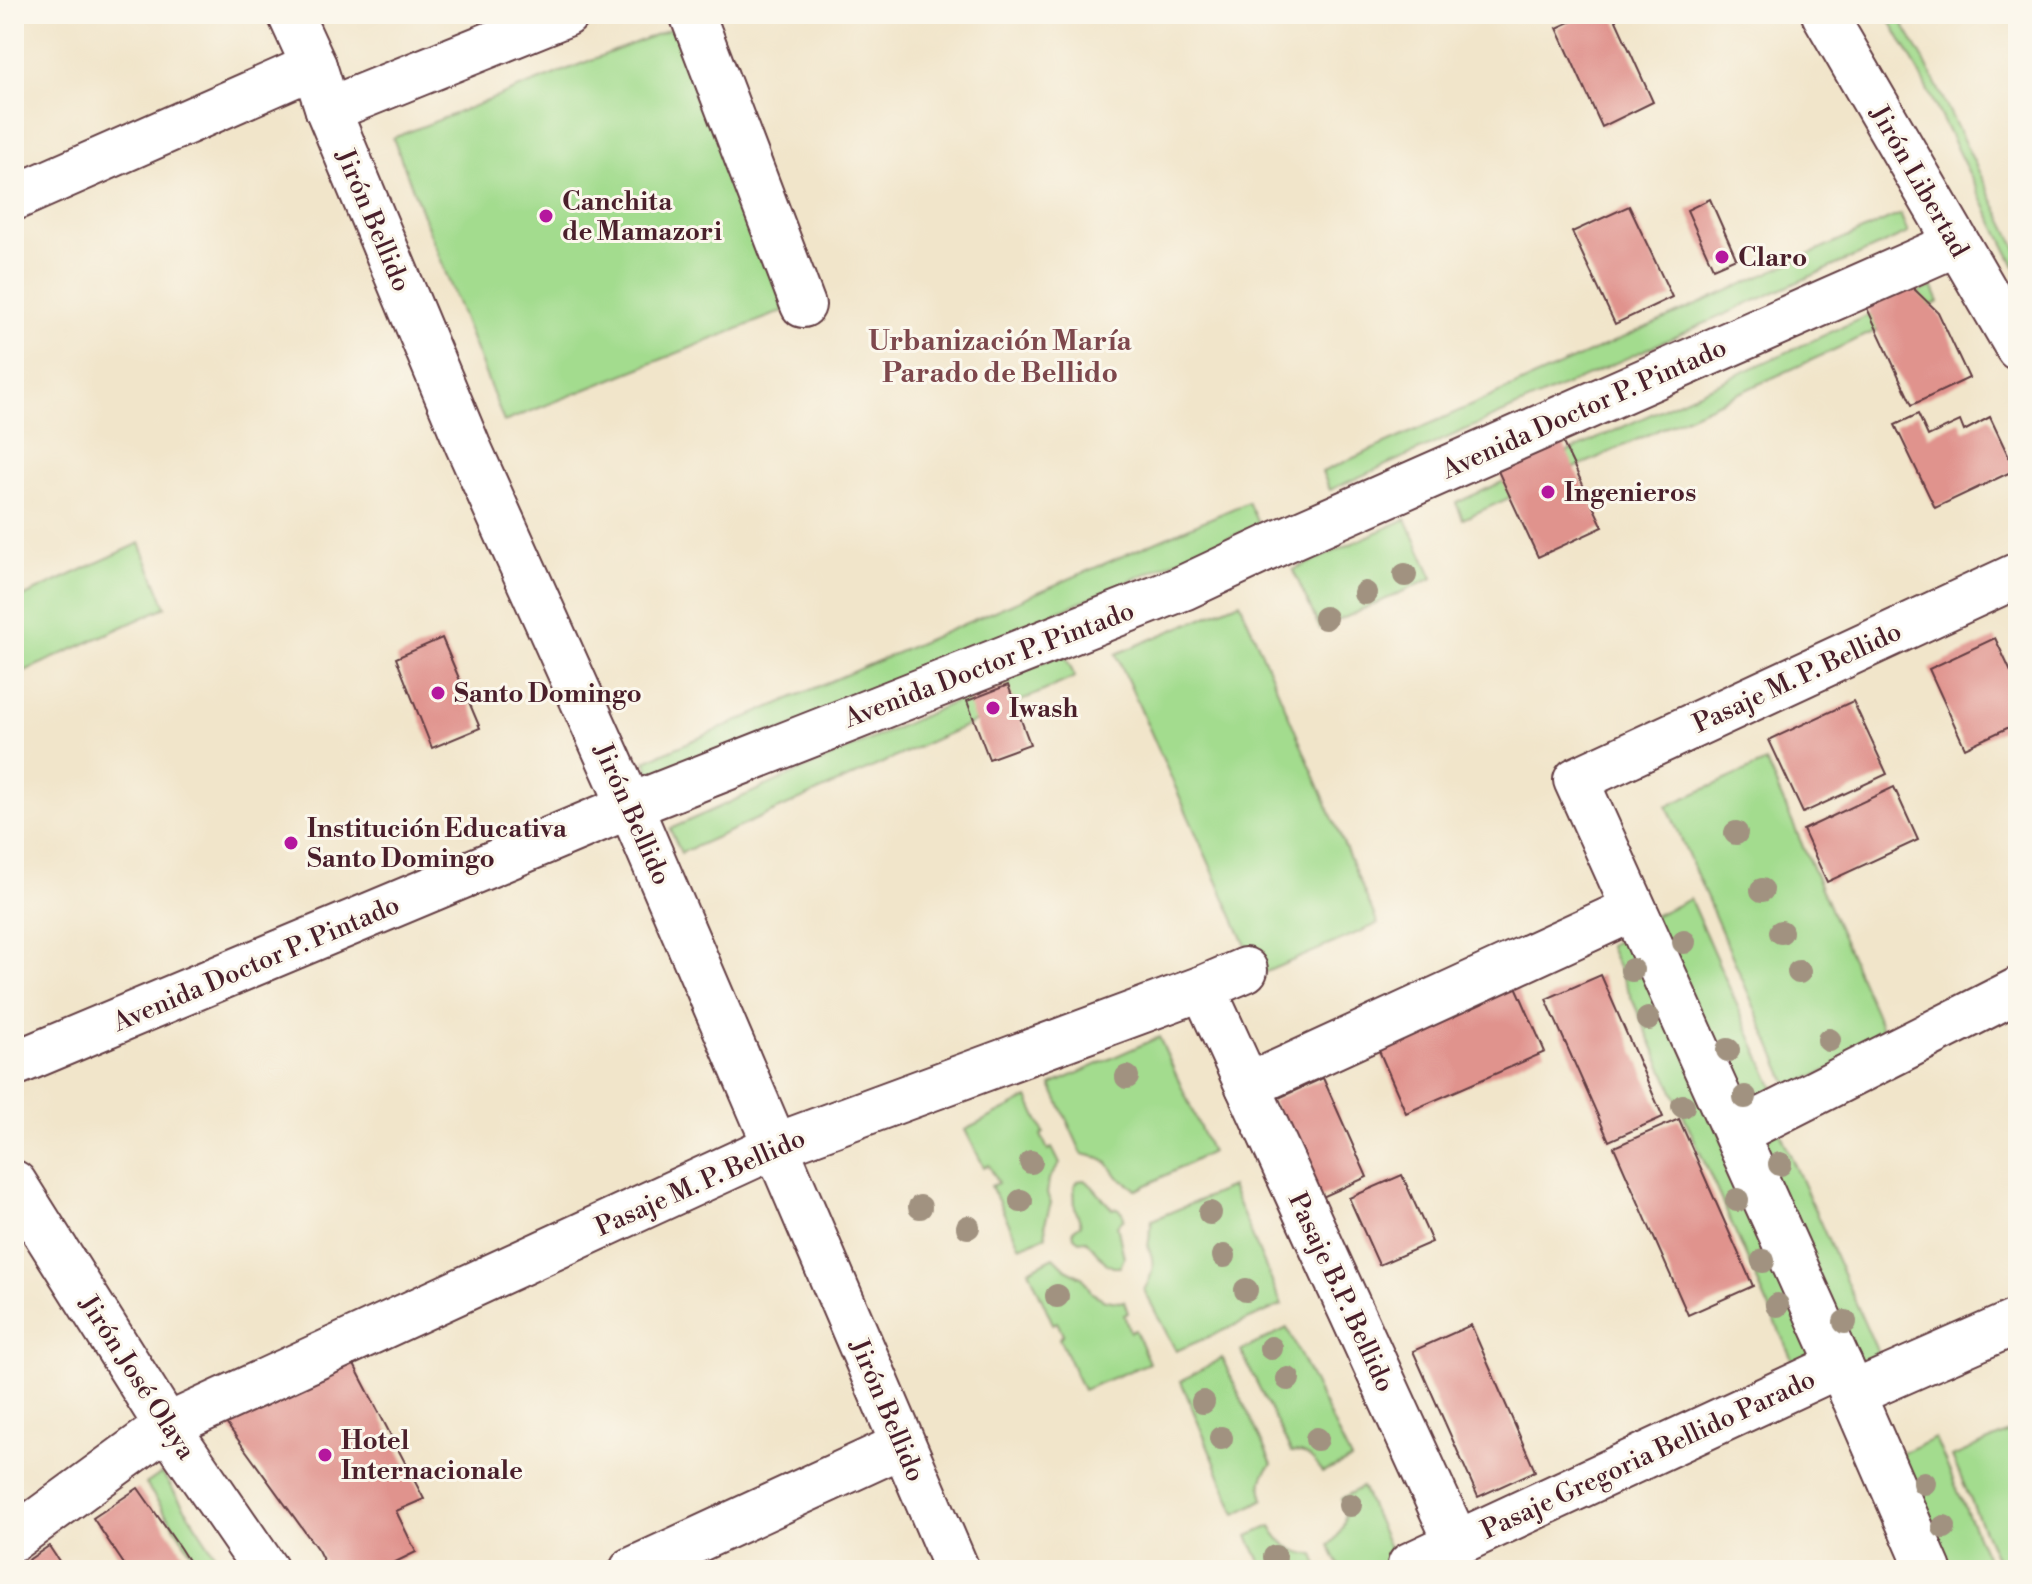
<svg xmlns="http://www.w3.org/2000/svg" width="2032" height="1584" viewBox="0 0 2032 1584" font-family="'Libre Bodoni',serif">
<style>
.green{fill:#a3dc8e;stroke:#767e5c;stroke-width:2}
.building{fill:#e0938d}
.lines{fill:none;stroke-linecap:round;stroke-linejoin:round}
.minor-casing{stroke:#633d43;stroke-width:48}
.minor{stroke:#fff;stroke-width:44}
.tree{fill:#a19280}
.poi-dot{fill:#b5179e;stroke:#fbf7ec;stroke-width:3}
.labels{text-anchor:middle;stroke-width:6;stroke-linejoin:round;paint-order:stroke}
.street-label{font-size:26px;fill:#4a1f2b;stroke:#fbf7ec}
.poi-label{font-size:26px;font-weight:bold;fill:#4a1f2b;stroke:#fbf7ec;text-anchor:start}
.neighbourhood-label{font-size:28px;font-weight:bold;fill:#7e484d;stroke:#fbf7ec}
</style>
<rect width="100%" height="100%" fill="#fbf7ec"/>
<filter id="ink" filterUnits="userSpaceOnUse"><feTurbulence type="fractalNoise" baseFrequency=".0125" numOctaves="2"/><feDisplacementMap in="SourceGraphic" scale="16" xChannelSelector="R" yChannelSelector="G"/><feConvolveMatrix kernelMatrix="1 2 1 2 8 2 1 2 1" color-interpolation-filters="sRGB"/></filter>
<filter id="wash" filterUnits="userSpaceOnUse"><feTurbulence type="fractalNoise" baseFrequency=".006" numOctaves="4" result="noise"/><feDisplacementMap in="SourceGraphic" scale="32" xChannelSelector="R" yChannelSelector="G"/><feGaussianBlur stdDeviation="1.8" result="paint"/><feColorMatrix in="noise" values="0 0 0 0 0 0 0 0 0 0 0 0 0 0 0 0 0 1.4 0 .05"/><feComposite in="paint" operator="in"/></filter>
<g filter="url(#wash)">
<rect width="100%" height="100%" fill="#f1e5ca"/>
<g class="green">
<polygon points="1886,14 1897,14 1924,60 2018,251 2018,272 1915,65"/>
<polygon points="675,27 786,310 504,422 393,138"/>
<polygon points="1900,214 1908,233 1330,490 1322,472"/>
<polygon points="1932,286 1939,302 1463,519 1456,503"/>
<polygon points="1248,502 1259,525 655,785 645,761"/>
<polygon points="1406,519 1433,578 1320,629 1293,570"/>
<polygon points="140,543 166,607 14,676 14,601"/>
<polygon points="1240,602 1378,924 1259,975 1116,654"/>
<polygon points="1064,653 1075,677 681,853 670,829"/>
<polygon points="1766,762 1889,1044 1789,1087 1667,806"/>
<polygon points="1690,899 1780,1102 1738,1120 1649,918"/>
<polygon points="1632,934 1821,1361 1797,1371 1608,945"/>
<polygon points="1159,1037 1211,1152 1137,1190 1118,1177 1108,1163 1096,1157 1082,1154 1051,1085"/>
<polygon points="1028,1098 1044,1133 1041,1135 1048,1150 1052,1148 1060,1164 1049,1179 1047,1194 1051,1203 1045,1223 1046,1236 1020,1247 991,1186 998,1183 989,1165 984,1167 965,1130"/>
<polygon points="1777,1125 1878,1353 1850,1365 1749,1138"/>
<polygon points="1084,1180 1092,1186 1112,1209 1118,1208 1123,1212 1124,1219 1117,1225 1124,1258 1120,1267 1113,1267 1106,1263 1086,1240 1079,1241 1074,1237 1073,1230 1081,1224 1075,1208 1074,1186 1078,1181"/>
<path d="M 1231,1187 L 1282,1305 L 1176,1351 L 1144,1290 C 1153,1275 1156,1262 1148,1247 L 1152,1220 Z"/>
<polygon points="1054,1257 1066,1269 1083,1278 1092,1293 1105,1300 1119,1302 1124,1301 1128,1313 1124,1315 1130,1332 1135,1330 1149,1363 1083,1390 1059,1338 1063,1334 1057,1322 1053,1324 1029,1270"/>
<path d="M 1287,1328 L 1351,1460 L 1322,1473 C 1315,1459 1306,1452 1291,1452 L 1241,1351 Z"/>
<path d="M 1222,1358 L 1272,1464 C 1261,1475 1259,1484 1264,1499 L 1236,1514 L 1181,1381 Z"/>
<polygon points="2018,1428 2018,1570 2001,1570 1952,1457"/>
<polygon points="1935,1438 1992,1570 1934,1570 1887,1460"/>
<polygon points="162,1473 225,1570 203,1570 146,1484"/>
<path d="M 1362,1487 L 1399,1570 L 1341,1570 L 1329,1545 C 1344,1532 1349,1518 1341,1499 Z"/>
<path d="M 1271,1526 C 1281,1545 1293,1552 1314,1555 L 1320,1570 L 1264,1570 L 1248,1536 Z"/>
</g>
<g id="blocks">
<g class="building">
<polygon points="1587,14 1613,14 1653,102 1602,127 1557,28"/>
<polygon points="1710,199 1736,258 1713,268 1687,210"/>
<polygon points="1629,206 1672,297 1615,324 1572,232"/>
<polygon points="1911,286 1938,312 1969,378 1912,405 1866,306"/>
<polygon points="1918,414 1928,436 1960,421 1964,431 1990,417 2015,470 1935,508 1895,425"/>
<polygon points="1562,441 1603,527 1538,557 1498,471"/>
<polygon points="442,638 480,728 432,748 396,658"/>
<polygon points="1995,638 2018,687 2018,723 1965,748 1929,669"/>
<polygon points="1008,685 1030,744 989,759 967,701"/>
<polygon points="1853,701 1887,774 1803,813 1769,740"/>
<polygon points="1894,787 1918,840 1827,882 1803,830"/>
<polygon points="1601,975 1663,1117 1609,1141 1546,999"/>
<polygon points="1515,984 1545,1052 1406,1113 1377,1046"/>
<polygon points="1323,1078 1367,1177 1316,1200 1272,1101"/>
<polygon points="1679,1119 1753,1286 1688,1315 1614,1147"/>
<polygon points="1402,1175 1432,1242 1379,1265 1349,1198"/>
<polygon points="1471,1325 1535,1471 1478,1497 1413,1351"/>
<polygon points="349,1355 424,1499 396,1511 416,1552 379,1570 328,1570 318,1550 218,1412"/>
<polygon points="138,1488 180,1548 194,1570 128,1570 93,1518"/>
<polygon points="49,1546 65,1570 29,1570 24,1563"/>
</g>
</g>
</g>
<g filter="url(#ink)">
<use href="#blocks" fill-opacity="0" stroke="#633d43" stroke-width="2"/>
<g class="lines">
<defs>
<g id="minor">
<polyline points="290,14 314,66 328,110 468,446 630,806 957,1570"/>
<polyline points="692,14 803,305"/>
<polyline points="1824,14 2018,348"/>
<polyline points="328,110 566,14"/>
<polyline points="14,198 314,66"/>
<polyline points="1203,988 1457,1543 1410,1565 1412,1570"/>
<polyline points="14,1064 630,806 1183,588 1285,540 1956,244"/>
<polyline points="1248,1086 1633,909"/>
<polyline points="1736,1133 2018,990"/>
<polyline points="14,1183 167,1426 266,1570"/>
<polyline points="1852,1394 2018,1321"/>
<polyline points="14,1538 167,1426 775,1146 1203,988 1245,970"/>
<polyline points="1457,1543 1840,1365"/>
<polyline points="632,1570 903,1445"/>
<polyline points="1929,1570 1840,1365 1576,780 2018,575"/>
</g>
</defs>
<use href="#minor" class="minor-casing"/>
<use href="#minor" class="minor"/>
</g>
<g class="tree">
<circle cx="1405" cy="575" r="12"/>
<circle cx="1365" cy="593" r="12"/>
<circle cx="1325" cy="618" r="12"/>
<circle cx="1736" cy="833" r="12"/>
<circle cx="1762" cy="890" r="12"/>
<circle cx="1781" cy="932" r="12"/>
<circle cx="1684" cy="942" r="12"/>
<circle cx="1632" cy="970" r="12"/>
<circle cx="1799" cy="972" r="12"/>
<circle cx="1648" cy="1019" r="12"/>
<circle cx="1829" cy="1040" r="12"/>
<circle cx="1728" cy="1050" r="12"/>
<circle cx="1127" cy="1077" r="12"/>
<circle cx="1745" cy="1097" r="12"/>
<circle cx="1683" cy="1106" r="12"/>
<circle cx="1031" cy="1162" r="12"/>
<circle cx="1780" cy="1164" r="12"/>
<circle cx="1737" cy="1200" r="12"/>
<circle cx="1021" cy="1201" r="12"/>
<circle cx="920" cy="1207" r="12"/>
<circle cx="1210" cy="1213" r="12"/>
<circle cx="968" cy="1227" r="12"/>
<circle cx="1224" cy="1256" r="12"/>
<circle cx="1763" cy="1261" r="12"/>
<circle cx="1246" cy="1290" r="12"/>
<circle cx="1057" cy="1296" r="12"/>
<circle cx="1777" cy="1305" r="12"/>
<circle cx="1845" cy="1322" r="12"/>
<circle cx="1271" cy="1348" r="12"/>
<circle cx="1288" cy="1379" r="12"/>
<circle cx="1203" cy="1402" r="12"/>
<circle cx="1221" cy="1438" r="12"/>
<circle cx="1317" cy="1439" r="12"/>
<circle cx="1924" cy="1483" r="12"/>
<circle cx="1350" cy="1505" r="12"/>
<circle cx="1944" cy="1527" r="12"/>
<circle cx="1275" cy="1557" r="12"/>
</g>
</g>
<g class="poi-dot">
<circle cx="546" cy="216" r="8"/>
<circle cx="1722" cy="257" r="8"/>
<circle cx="1548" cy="492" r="8"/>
<circle cx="438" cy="693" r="8"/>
<circle cx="993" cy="708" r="8"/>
<circle cx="291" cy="843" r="8"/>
<circle cx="325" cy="1455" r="8"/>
</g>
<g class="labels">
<g class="street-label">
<text transform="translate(1920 181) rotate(60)" y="9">Jirón Libertad</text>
<text transform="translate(374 220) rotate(67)" y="9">Jirón Bellido</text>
<text transform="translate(1584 408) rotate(-24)" y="9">Avenida Doctor P. Pintado</text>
<text transform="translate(989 664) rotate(-21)" y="9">Avenida Doctor P. Pintado</text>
<text transform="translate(1797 677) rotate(-25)" y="9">Pasaje M. P. Bellido</text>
<text transform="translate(633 814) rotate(66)" y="9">Jirón Bellido</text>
<text transform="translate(256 963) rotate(-23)" y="9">Avenida Doctor P. Pintado</text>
<text transform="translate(700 1182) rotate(-24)" y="9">Pasaje M. P. Bellido</text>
<text transform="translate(1342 1292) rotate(65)" y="9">Pasaje B.P. Bellido</text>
<text transform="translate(138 1377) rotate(57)" y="9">Jirón José Olaya</text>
<text transform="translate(888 1410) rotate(67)" y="9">Jirón Bellido</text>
<text transform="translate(1648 1454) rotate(-25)" y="9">Pasaje Gregoria Bellido Parado</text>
</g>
<g class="poi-label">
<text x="562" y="210">Canchita<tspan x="562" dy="30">de Mamazori</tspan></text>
<text x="1738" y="266">Claro</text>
<text x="1564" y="501">Ingenieros</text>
<text x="454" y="702">Santo Domingo</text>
<text x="1009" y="717">Iwash</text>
<text x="307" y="837">Institución Educativa<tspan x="307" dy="30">Santo Domingo</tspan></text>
<text x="341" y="1449">Hotel<tspan x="341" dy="30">Internacionale</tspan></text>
</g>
<g class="neighbourhood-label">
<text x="1000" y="350">Urbanización María<tspan x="1000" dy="32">Parado de Bellido</tspan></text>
</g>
</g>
<rect width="2032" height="1584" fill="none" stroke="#fbf7ec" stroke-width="48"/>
</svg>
